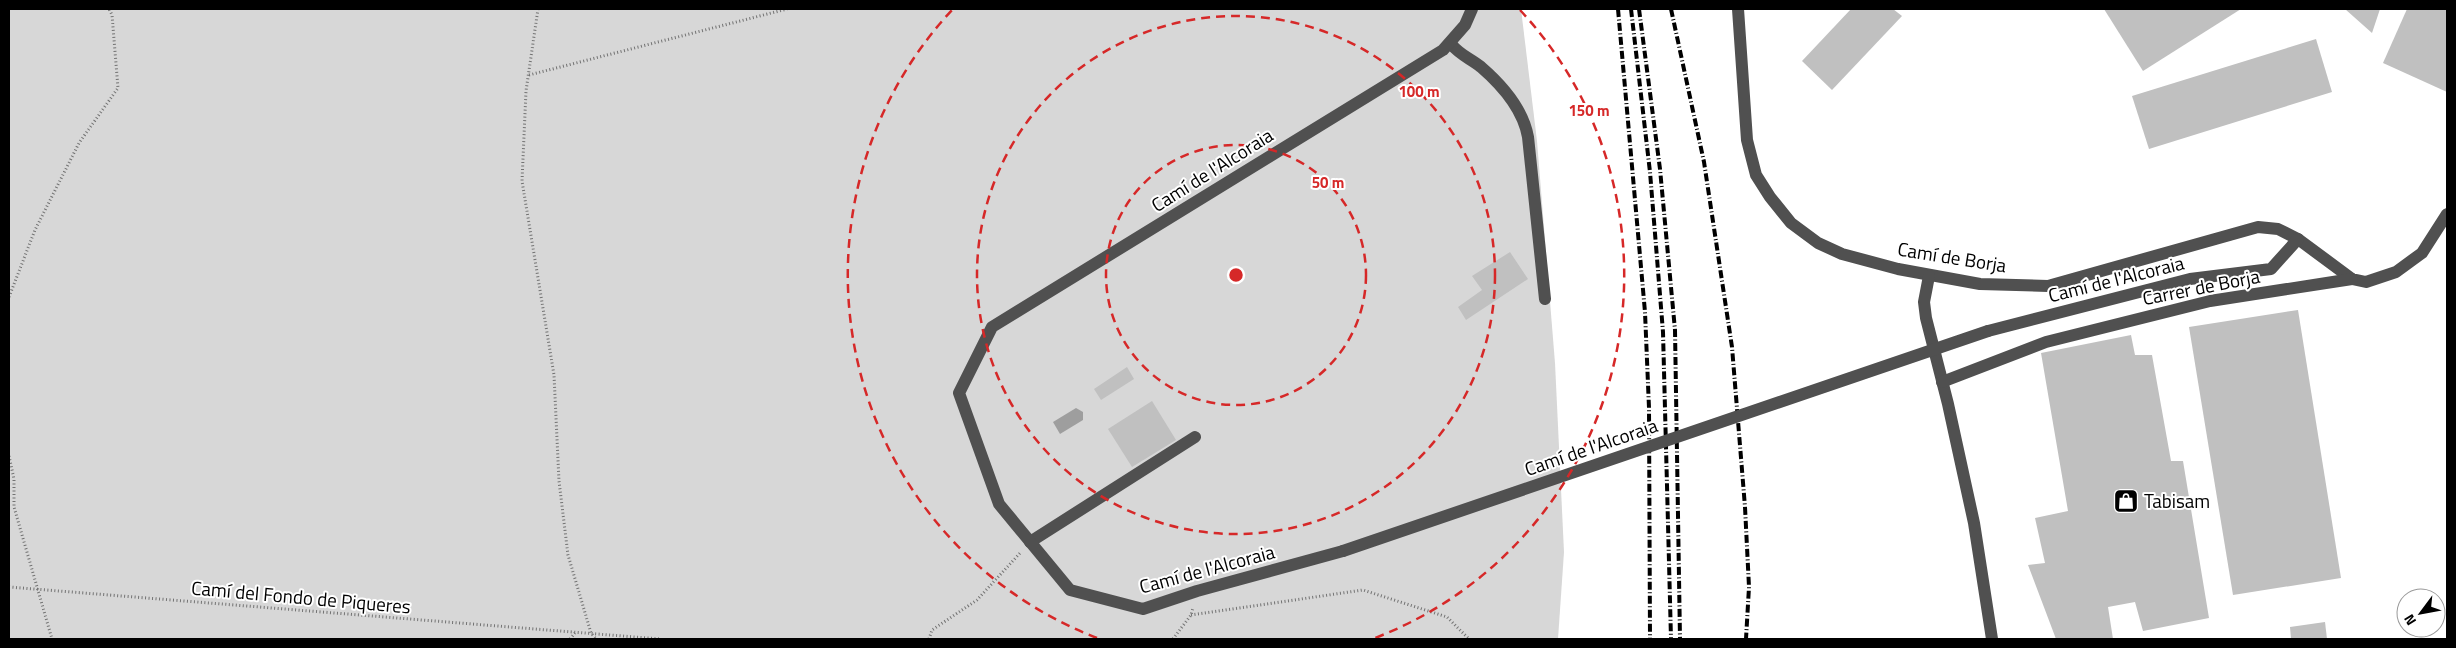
<svg xmlns="http://www.w3.org/2000/svg" width="2456" height="648" viewBox="0 0 2456 648" font-family="'Titillium Web',sans-serif">
<style>
.green{fill:#d7d7d7}
.water{fill:#9e9e9e}
.building{fill:#c0c0c0}
.lines{fill:none;stroke-linecap:round;stroke-linejoin:round}
.path{stroke:#727272;stroke-width:3;stroke-dasharray:1 2.5;stroke-linecap:butt}
.minor{stroke:#505050;stroke-width:12}
.rail{stroke:#000;stroke-width:4;stroke-dasharray:8 2.5 1 2.5;stroke-linecap:butt}
.minor-bridge{stroke:#505050;stroke-width:12}
.ring{fill:none;stroke:#d62828;stroke-width:2.5;stroke-dasharray:9 6}
.labels{text-anchor:middle;stroke-width:4;stroke-linejoin:round;paint-order:stroke}
.street-label{font-size:19px;fill:#000;stroke:#fff}
.poi-label{font-size:19px;fill:#000;stroke:#fff;text-anchor:start}
.centre{fill:#d62828;stroke:#fff;stroke-width:2.5}
.ring-label{font-size:15px;text-anchor:middle;font-weight:bold;fill:#d62828;stroke:#fff;stroke-width:4;stroke-linejoin:round;paint-order:stroke}
</style>
<rect width="100%" height="100%" fill="#fff"/>
<polygon class="green" points="9,9 1521,9 1537,141 1555,363 1564,552 1558,639 9,639"/>
<polygon class="water" points="1076,408 1083,412 1083,420 1060,434 1053,422"/>
<g class="building">
<polygon points="1851,9 1893,9 1902,16 1832,90 1802,61"/>
<polygon points="2104,9 2241,9 2143,71"/>
<polygon points="2345,9 2380,9 2372,33"/>
<polygon points="2407,9 2447,9 2447,92 2383,63"/>
<polygon points="2316,39 2332,92 2149,149 2132,96"/>
<polygon points="1510,252 1528,279 1466,320 1458,307 1482,290 1472,276"/>
<polygon points="2298,310 2341,578 2233,595 2189,327"/>
<polygon points="2131,335 2135,355 2152,355 2171,461 2183,461 2209,618 2143,631 2135,602 2108,607 2113,639 2056,639 2028,565 2045,563 2035,518 2068,511 2041,353"/>
<polygon points="1127,367 1134,379 1101,400 1094,389"/>
<polygon points="1152,401 1176,440 1132,467 1108,429"/>
<polygon points="2325,622 2327,639 2291,639 2290,627"/>
</g>
<g class="lines">
<g class="path">
<polyline points="538,9 526,91 522,181 554,375 559,481 568,555 591,633 596,639"/>
<polyline points="529,75 787,9"/>
<polyline points="9,297 35,230 79,143 118,88 112,15 109,9"/>
<polyline points="9,456 14,479 14,507 52,639"/>
<polyline points="9,587 660,639"/>
<polyline points="1191,615 1363,590 1447,617 1469,639"/>
<polyline points="570,639 575,633"/>
<polyline points="929,639 932,630 977,600 1021,552"/>
<polyline points="1173,639 1191,615 1193,608"/>
</g>
<g class="minor">
<polyline points="1738,9 1747,140 1756,175 1770,197 1791,223 1818,243 1842,254 1898,269 1980,284 2048,286 2258,227 2278,229 2298,239 2352,279 2366,282 2396,272 2422,253 2447,214"/>
<path d="M 1451,44 C 1461,56 1470,58 1481,67 C 1503,86 1523,109 1528,137 L 1545,299"/>
<polyline points="1929,276 1924,302 1926,318 1948,404 1974,523 1992,639"/>
<polyline points="1988,331 2190,279 2271,269 2298,239"/>
<polyline points="1942,382 2046,342 2210,301 2352,279"/>
<polyline points="1030,542 1195,437"/>
<polyline points="1343,551 1197,591 1143,609 1070,590 999,504 959,393 992,327 1443,50 1465,25 1472,9"/>
</g>
<g class="rail">
<polyline points="1618,9 1645,312 1649,408 1650,639"/>
<polyline points="1631,9 1650,172 1663,332 1671,639"/>
<polyline points="1639,9 1660,169 1675,330 1680,639"/>
<polyline points="1671,9 1704,162 1732,347 1745,507 1749,587 1746,639"/>
</g>
<polyline class="minor-bridge" points="1343,551 1988,331"/>
</g>
<g class="ring">
<circle cx="1236" cy="275" r="130"/>
<circle cx="1236" cy="275" r="259"/>
<path d="M1097 638A389 389 0 0 1 952 10M1520 10A389 389 0 0 1 1375 638"/>
</g>
<defs>
<symbol id="shop-square" viewBox="-11 -11 22 22"><rect x="-9" y="-9" width="18" height="18" rx="4" fill="#000" stroke="#fff"/><path d="M-5-2.5h2.3a2.7 3.5 0 0 1 5.4 0H5L5.5 6h-11ZM-1.5-2.5h3a1.5 2.3 0 0 0-3 0Z" fill="#fff"/></symbol>
</defs>
<g fill-rule="evenodd">
<use href="#shop-square" x="2112" y="487" width="28" height="28"/>
</g>
<g class="labels">
<g class="street-label">
<text transform="translate(1212 170) rotate(-32)" y="7">Camí de l'Alcoraia</text>
<text transform="translate(1952 257) rotate(9)" y="7">Camí de Borja</text>
<text transform="translate(2116 279) rotate(-14)" y="7">Camí de l'Alcoraia</text>
<text transform="translate(2201 287) rotate(-11)" y="7">Carrer de Borja</text>
<text transform="translate(1591 447) rotate(-19)" y="7">Camí de l'Alcoraia</text>
<text transform="translate(1207 569) rotate(-15)" y="7">Camí de l'Alcoraia</text>
<text transform="translate(301 597) rotate(5)" y="7">Camí del Fondo de Piqueres</text>
</g>
<g class="poi-label">
<text x="2144" y="508">Tabisam</text>
</g>
</g>
<circle cx="1236" cy="275" r="8" class="centre"/>
<g class="ring-label">
<text x="1419" y="97">100 m</text>
<text x="1589" y="116">150 m</text>
<text x="1328" y="188">50 m</text>
</g>
<rect width="2456" height="648" fill="none" stroke="#000000" stroke-width="20"/>
<g transform="translate(2421 613) rotate(238)"><circle r="24" fill="#ffffff" stroke="#999999"/>
<path d="M0-4L9 19L0 12L-9 19Z" fill="#000000"/>
<text y="-8" font-size="14" font-weight="bold" text-anchor="middle" fill="#000000">N</text>
</g>
</svg>
